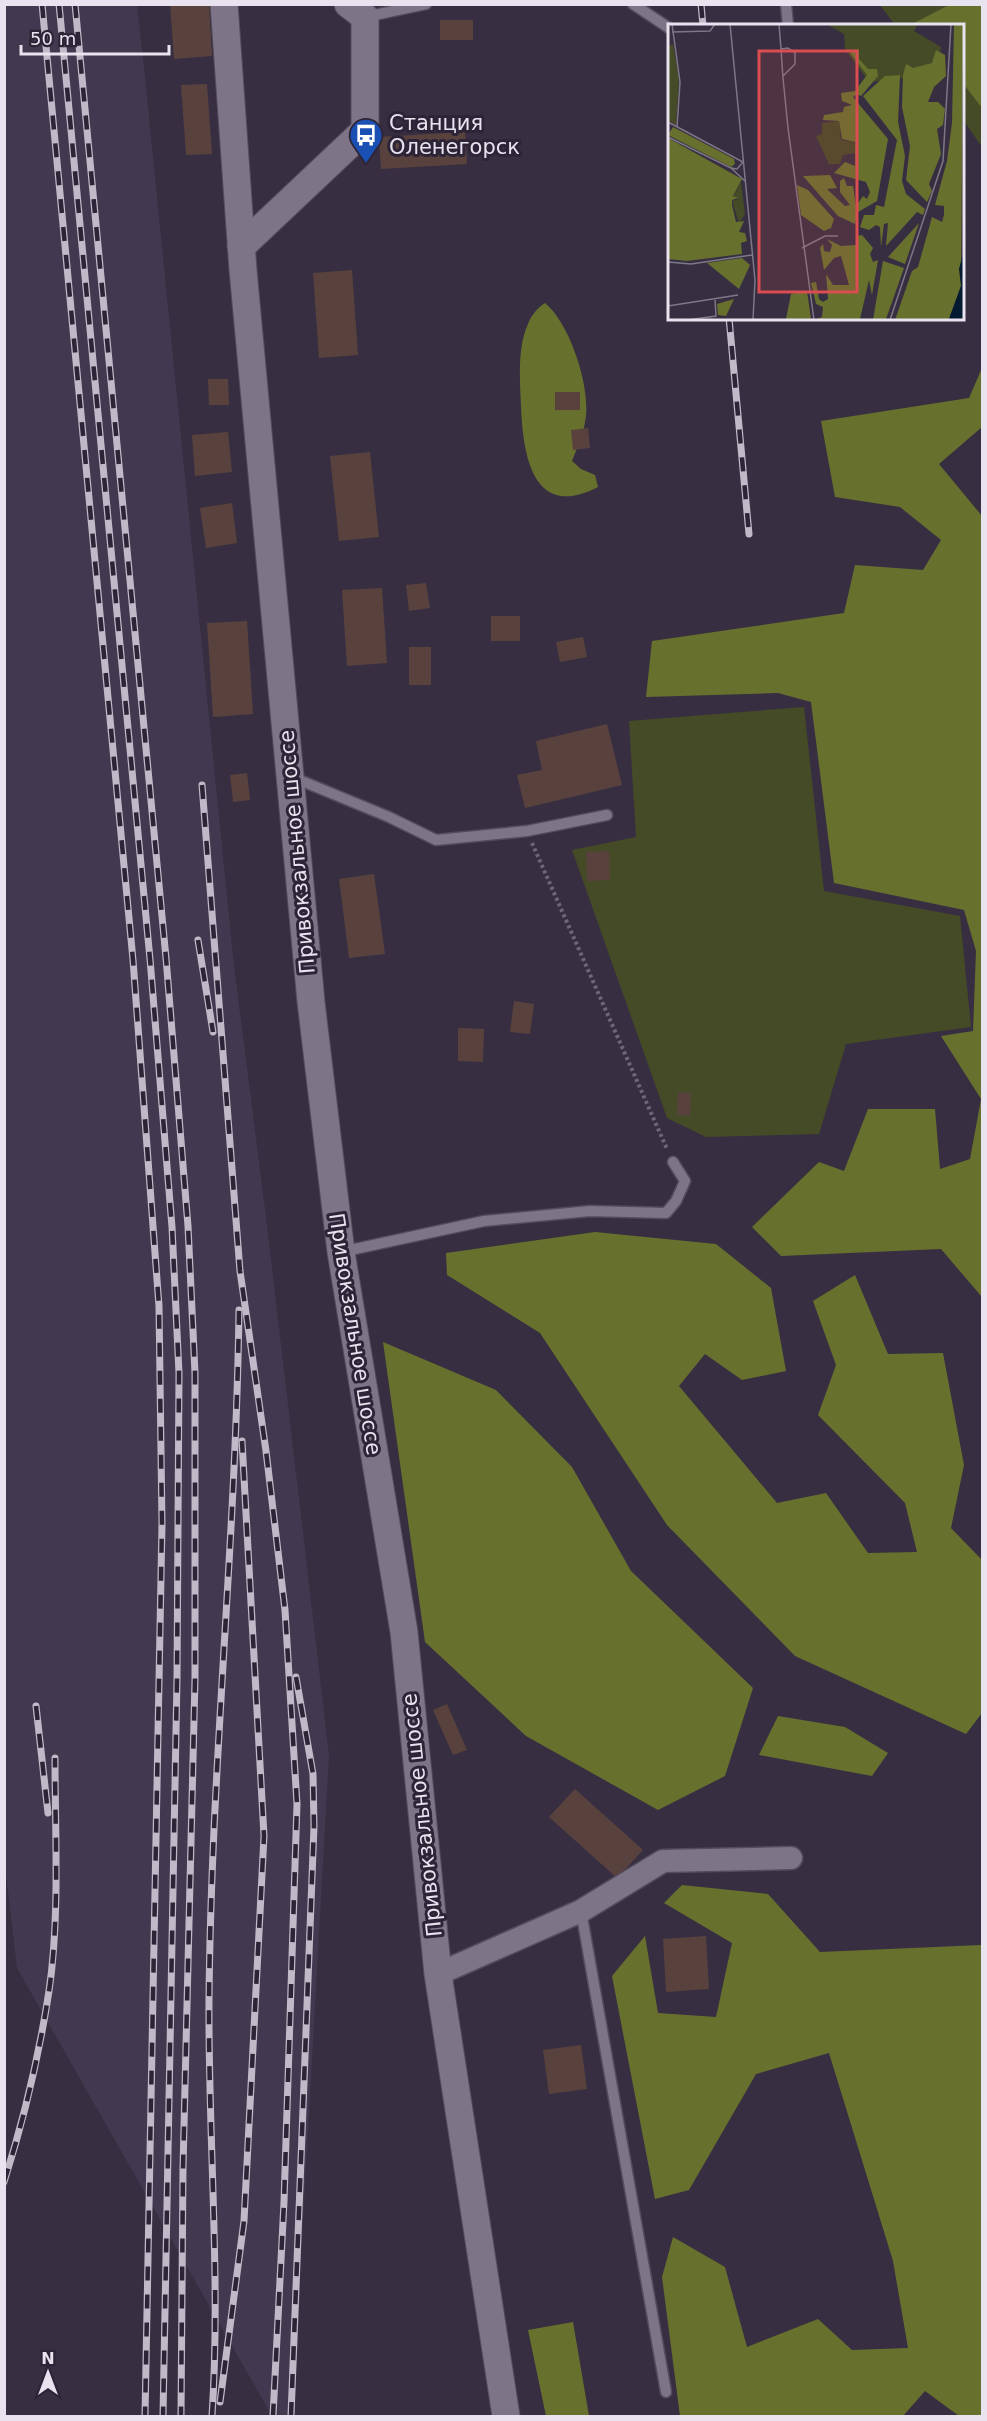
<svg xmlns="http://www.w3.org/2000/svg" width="987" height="2421" viewBox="0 0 987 2421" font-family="'DejaVu Sans',sans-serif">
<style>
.built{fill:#42384f}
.green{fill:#454b27}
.forest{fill:#68702e}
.building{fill:#59423e}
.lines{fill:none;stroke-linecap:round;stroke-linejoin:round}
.service-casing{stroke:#534c5b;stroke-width:13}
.minor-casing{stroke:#534c5b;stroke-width:25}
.tertiary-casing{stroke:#534c5b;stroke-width:29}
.path{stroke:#6e6777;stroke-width:4;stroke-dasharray:3 3;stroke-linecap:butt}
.service{stroke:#7d7488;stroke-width:10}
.minor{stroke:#7d7488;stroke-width:22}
.tertiary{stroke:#7d7488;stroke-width:27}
.rail-casing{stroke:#c0bac8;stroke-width:7}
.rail{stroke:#2d2537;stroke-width:4.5;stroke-dasharray:14;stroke-linecap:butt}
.labels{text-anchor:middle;stroke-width:6;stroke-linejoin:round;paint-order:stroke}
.poi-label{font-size:21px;fill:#e8e3ef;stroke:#2d2537;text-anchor:start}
.street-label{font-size:21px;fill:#e8e3ef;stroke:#2d2537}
.inset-road{fill:none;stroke:#7e7787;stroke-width:1.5}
.view{fill:#da4d50;fill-opacity:0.15;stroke:#da4d50;stroke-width:3}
.inset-edge{fill:none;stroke:#e8e3ef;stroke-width:3}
</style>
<rect width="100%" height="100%" fill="#372f41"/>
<polygon class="built" points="4,5 137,5 144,68 234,966 266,1217 329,1755 292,2416 272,2416 17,1968 5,1864"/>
<g class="green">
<polygon points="880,5 982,5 982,147 962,118 962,26 895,25"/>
<polygon points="804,707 824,891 960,916 971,1027 846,1044 819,1134 706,1137 667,1118 572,850 636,837 629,721"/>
</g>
<g class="forest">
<polygon points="949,5 982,5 982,108 962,82 962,26 914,23"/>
<path d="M 545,303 C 570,323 592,390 585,422 C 583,435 577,448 572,461 L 581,469 L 595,475 L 598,487 C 533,521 523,455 521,406 C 520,381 517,348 528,324 C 531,316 537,308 545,303 Z"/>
<polygon points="982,368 982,427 939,464 982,516 982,1297 941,1249 781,1256 752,1227 819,1162 844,1171 868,1109 935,1109 940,1169 970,1159 981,1099 941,1036 973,1031 976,951 964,910 834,883 811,702 778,693 646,697 652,641 844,613 855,565 923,570 941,540 900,507 835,497 821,421 969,398"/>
<polygon points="595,1232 716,1244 771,1288 786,1371 742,1380 705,1354 679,1386 777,1503 826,1493 868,1553 917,1552 905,1503 818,1415 836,1365 813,1301 855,1275 888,1354 943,1353 964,1465 951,1528 982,1560 982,1713 966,1734 795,1656 667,1525 540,1333 447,1275 446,1253"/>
<polygon points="383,1342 496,1390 572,1467 631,1571 753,1688 725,1776 658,1810 526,1736 425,1642"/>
<polygon points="778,1716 845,1727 888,1753 872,1776 759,1755"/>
<polygon points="682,1885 768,1894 820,1952 981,1945 982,1926 982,2416 959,2416 925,2391 903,2416 680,2416 662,2277 673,2237 725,2267 747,2347 818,2319 852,2350 908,2348 893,2261 829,2053 756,2074 689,2190 655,2199 612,1976 645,1936 658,2013 716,2017 732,1943 664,1903"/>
<polygon points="573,2322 589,2416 546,2416 528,2330"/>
</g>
<g class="building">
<polygon points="170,4 209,4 212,56 174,59"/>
<rect x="440" y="20" width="33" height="20"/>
<polygon points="207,84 212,154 186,155 181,85"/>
<polygon points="465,132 467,164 381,169 379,137"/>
<polygon points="352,270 358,355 319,358 313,273"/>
<polygon points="208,379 228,379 229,405 209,405"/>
<rect x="555" y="392" width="25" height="18"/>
<polygon points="588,428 590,448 573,450 571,430"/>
<polygon points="228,432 232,472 195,476 192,435"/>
<polygon points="370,452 379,537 339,541 330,456"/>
<polygon points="232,503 237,543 206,548 200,508"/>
<polygon points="426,583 430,608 409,611 406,585"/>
<polygon points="382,588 387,663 347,666 342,590"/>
<rect x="491" y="616" width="29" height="25"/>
<polygon points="247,621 253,714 213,717 207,623"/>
<polygon points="583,637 587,657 560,662 556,642"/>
<rect x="409" y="647" width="22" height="38"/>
<polygon points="607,724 622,785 525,808 517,775 542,770 536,741"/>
<polygon points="247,773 250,800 233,802 230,775"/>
<polygon points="609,851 610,880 587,881 586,852"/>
<polygon points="374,874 385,954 349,958 339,879"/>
<polygon points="514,1001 534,1004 530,1034 510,1032"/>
<polygon points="458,1028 484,1029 483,1062 458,1061"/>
<polygon points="678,1092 691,1093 690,1116 677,1115"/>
<polygon points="447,1704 467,1750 453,1755 433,1710"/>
<polygon points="575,1789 643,1850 617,1878 549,1817"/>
<polygon points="706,1936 709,1989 666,1992 663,1939"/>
<polygon points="581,2045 587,2089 549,2094 543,2050"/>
</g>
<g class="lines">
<defs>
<g id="service">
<polyline points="633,4 669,28"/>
<polyline points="786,4 788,26"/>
<polyline points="365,17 426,4"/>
<polyline points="292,777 389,817 436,840 527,831 607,815"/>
<polyline points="341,1252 484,1221 590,1211 666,1213 676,1201 685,1181 673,1162"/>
<polyline points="581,1911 666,2392"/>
</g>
<polyline id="minor" points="438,1974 581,1911 663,1861 791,1858"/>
<g id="tertiary">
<polyline points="224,4 243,270 311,1002 341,1252 404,1632 438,1974 506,2416"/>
<polyline points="241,247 365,130 365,17 348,4"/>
</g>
</defs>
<use href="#service" class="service-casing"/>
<use href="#minor" class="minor-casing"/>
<use href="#tertiary" class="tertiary-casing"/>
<polyline class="path" points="532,843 667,1149"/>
<use href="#service" class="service"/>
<use href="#minor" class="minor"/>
<use href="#tertiary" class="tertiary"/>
<defs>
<g id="rail">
<polyline points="42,4 133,960 159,1306 162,1524 145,2416"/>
<polyline points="59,4 150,959 172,1227 179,1373 177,1679 163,2416"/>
<polyline points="75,4 166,958 188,1226 195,1373 195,1679 183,2168 181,2416"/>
<polyline points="701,4 703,26"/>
<polyline points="729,318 749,534"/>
<polyline points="202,785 240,1271 266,1451 285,1610 297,1804 284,2202 273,2416"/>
<polyline points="198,940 213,1032"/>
<polyline points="36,1706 48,1813"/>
<path d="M 4,2182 C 24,2119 39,2056 49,1991 C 60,1917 55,1833 55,1758"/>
<polyline points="220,2402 244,2221 264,1836 242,1441"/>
<path d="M 212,2416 C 221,2277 208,2139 209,2000 C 211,1770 236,1540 239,1310"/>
<polyline points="291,2416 314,1826 313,1774 296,1677"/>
</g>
</defs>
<use href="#rail" class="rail-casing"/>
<use href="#rail" class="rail"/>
</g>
<defs>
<symbol id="bus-pin" viewBox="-11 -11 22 30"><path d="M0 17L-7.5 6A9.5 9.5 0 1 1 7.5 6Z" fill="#1a4fb4" stroke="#2d2537"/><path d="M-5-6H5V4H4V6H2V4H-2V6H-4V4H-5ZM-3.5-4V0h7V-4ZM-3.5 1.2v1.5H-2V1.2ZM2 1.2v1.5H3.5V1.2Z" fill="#fff"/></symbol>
</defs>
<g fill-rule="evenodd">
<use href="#bus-pin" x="347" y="116" width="38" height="52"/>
</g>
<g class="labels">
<g class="poi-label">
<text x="389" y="130">Станция<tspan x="389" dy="24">Оленегорск</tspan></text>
</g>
<g class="street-label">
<text transform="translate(297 852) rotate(-95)" y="7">Привокзальное шоссе</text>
<text transform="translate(355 1334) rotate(81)" y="7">Привокзальное шоссе</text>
<text transform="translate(422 1815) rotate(-96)" y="7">Привокзальное шоссе</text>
</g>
</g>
<g transform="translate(668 24)">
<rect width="296" height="296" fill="#372f41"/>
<path d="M 158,0 L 250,0 L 246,7 L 273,23 L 270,39 L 237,54 L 201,58 L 177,25 L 176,10 ZM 5,20 L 11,55 L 8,101 L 0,96 L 0,22 ZM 171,97 L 173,116 L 186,118 L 188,129 L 175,131 L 172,140 L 161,140 L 148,112 L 154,110 L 154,99 ZM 73,158 L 77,190 L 71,199 L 64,177 L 71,175 L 66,175 L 66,171 Z" fill="#454b27"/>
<path d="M 286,0 L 295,0 L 293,262 L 281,295 L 227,296 L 244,247 L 250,243 L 264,193 L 274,198 L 276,191 L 276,182 L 267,181 L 279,137 L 284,99 ZM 191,25 L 191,35 L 200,45 L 209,45 L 210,52 L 193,72 L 189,70 L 185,73 L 220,115 L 209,177 L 190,188 L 187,200 L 170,192 L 135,152 L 162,151 L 169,164 L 159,165 L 177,182 L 182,181 L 172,168 L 172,157 L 176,154 L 179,162 L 185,162 L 188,182 L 195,172 L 199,175 L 202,168 L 198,158 L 166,149 L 177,138 L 187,142 L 187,118 L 174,115 L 171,97 L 155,96 L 156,91 L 175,88 L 176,83 L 184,81 L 174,77 L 173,69 L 187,67 L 199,51 L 182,29 ZM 268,26 L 277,31 L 278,52 L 266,63 L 260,78 L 270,78 L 277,85 L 275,101 L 269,105 L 273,130 L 261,160 L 264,167 L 259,178 L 238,156 L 242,122 L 234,83 L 235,51 L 238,40 L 245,44 L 264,39 ZM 232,51 L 230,98 L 237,132 L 234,157 L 238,170 L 257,185 L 255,191 L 249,188 L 218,222 L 220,199 L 216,200 L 213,223 L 212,203 L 208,201 L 201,206 L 192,203 L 196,191 L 206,191 L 208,181 L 216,183 L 229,116 L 195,72 L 217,52 ZM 5,103 L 66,135 L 67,140 L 63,143 L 0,111 ZM 0,114 L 74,155 L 65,172 L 70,174 L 64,176 L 64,181 L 68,198 L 76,197 L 71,208 L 77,209 L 79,217 L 73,219 L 74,230 L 19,237 L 0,235 ZM 129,161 L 140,166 L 166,195 L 163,204 L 156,207 L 133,191 ZM 251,199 L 237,240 L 220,233 ZM 194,211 L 205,224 L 202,230 L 205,238 L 210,236 L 204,271 L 201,256 L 192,295 L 149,295 L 154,293 L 155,283 L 148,280 L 143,259 L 148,258 L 151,275 L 155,278 L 160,275 L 158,250 L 165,261 L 181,261 L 173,232 L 166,234 L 156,246 L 152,224 L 155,220 L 156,227 L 162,228 L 164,221 L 159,215 L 173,222 L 188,221 L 189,212 ZM 74,234 L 82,241 L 71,265 L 39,239 ZM 215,237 L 236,244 L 218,295 L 205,296 ZM 139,267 L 143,295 L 118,295 L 123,270 ZM 66,275 L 58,292 L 50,291 L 49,280 Z" fill="#68702e"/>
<path d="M 295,230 L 295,295 L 281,295 L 293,262 L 291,245 Z" fill="#031a31"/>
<path class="inset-road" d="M 4,0 L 12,58 L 9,103M 62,0 L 87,256 L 85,296M 111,0 L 113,25M 4,8 L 42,7 L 47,0M 115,52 L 127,40 L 127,29 L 120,24 L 113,25 L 115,54 L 120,104 L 146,296M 0,98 L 75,138 L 69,145 L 63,144M 0,113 L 63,144 L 77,157M 134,224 L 157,212 L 170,212M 0,238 L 23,240 L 84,231M 0,282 L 70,271M 19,296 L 48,292 L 47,276M 222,296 L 275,137 L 283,0"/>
<path class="view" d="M 91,27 L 189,27 L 189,268 L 91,268 Z"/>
<rect width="296" height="296" class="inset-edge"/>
</g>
<rect width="987" height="2421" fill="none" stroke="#e8e3ef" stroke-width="12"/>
<g transform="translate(48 2373)" stroke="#2d2537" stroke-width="4.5" paint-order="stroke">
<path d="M0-4.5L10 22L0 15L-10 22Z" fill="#e8e3ef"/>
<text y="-9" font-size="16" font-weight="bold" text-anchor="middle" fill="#e8e3ef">N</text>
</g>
<path d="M21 45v9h148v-9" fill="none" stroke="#e8e3ef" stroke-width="3"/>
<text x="30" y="45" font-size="18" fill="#e8e3ef" stroke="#2d2537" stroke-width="4.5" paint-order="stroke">50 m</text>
</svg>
